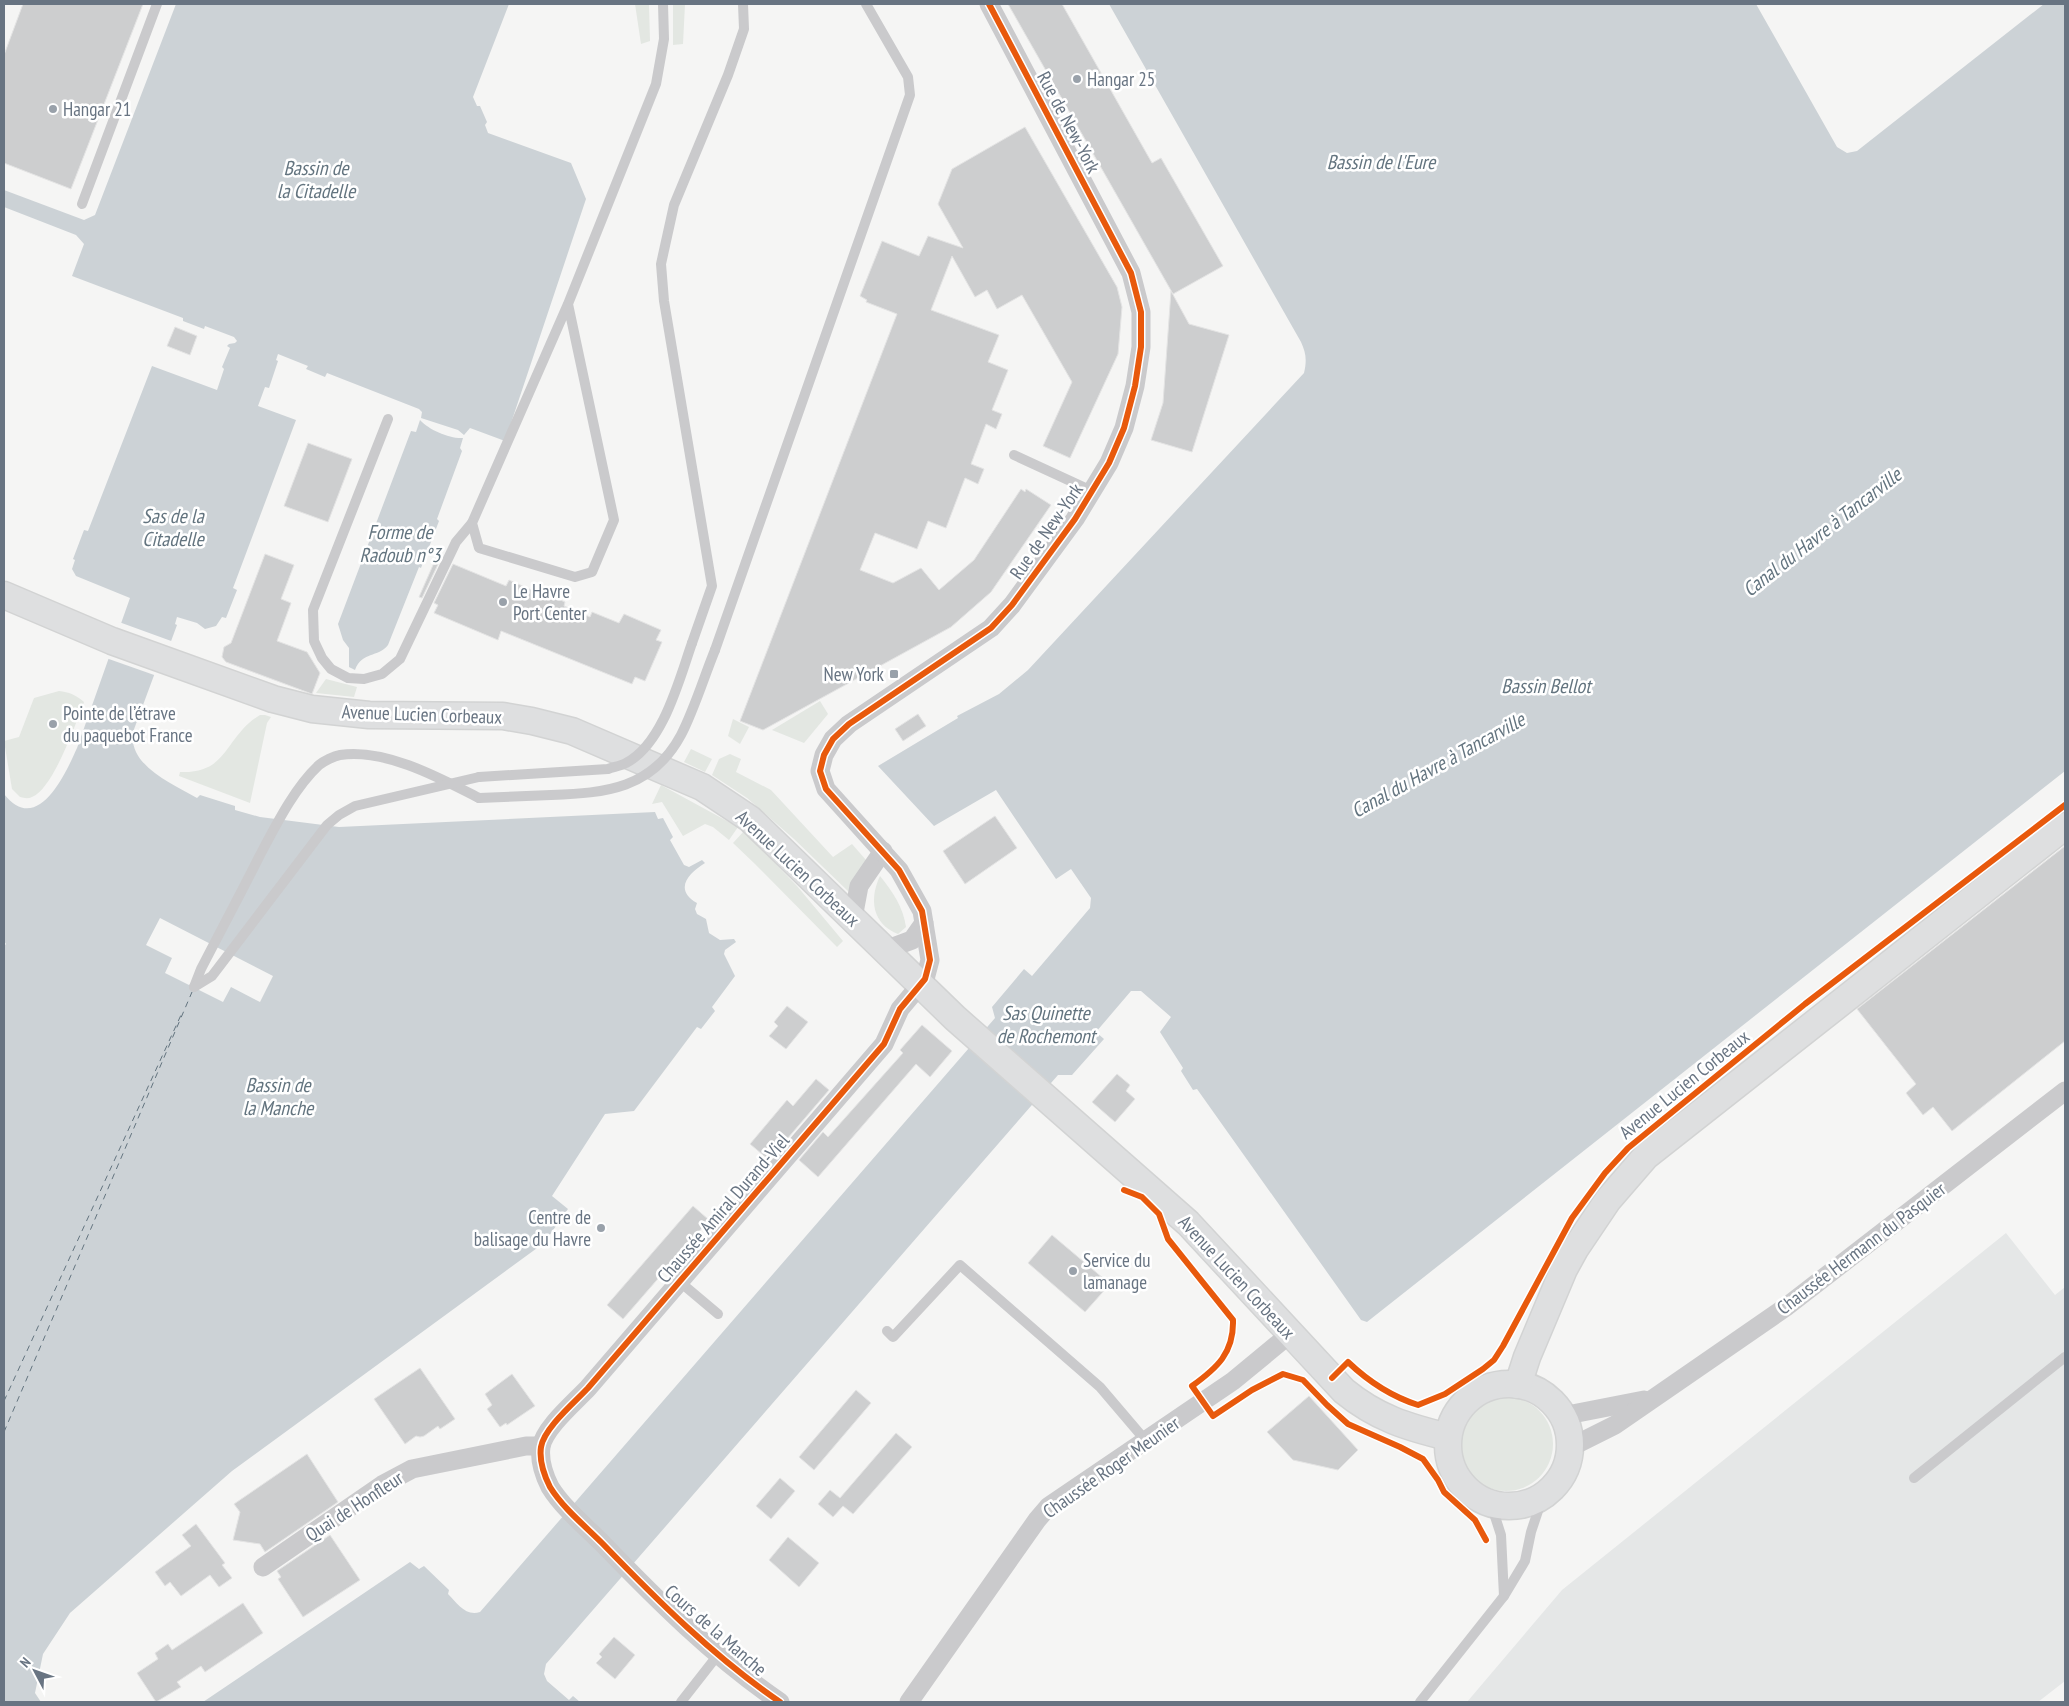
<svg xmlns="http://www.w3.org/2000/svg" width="2069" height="1706" viewBox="0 0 2069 1706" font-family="'PT Sans Narrow',sans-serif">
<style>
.built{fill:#e5e7e7}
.green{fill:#e3e7e2}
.water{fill:#ccd2d6}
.pier{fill:#f5f5f4}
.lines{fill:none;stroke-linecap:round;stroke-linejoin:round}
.ferry{stroke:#63747f;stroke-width:1;stroke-dasharray:6 5;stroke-linecap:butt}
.building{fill:#cdcecf;stroke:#e4e4e4}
.secondary-casing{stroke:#d2d3d3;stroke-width:29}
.lane{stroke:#cacacc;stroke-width:10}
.street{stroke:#cacacc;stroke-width:19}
.secondary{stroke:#dedfe0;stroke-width:26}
.lane-bridge{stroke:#cacacc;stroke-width:10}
.cycleway-casing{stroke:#fff;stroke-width:9}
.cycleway{stroke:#e8590c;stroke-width:6}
.poi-dot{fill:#99a1aa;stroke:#fff;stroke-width:2}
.labels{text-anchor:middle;stroke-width:5;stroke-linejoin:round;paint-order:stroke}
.poi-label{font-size:19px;fill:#687482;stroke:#fff;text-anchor:start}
.street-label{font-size:19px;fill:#687482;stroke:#fff}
.water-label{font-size:20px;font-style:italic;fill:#63747f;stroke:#fff}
</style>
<rect width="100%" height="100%" fill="#f5f5f4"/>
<polygon class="built" points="2006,1233 2055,1295 2065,1287 2065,1681 2038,1702 1467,1702 1562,1590"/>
<g class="green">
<polygon points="635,4 649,4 650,41 641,44"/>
<polygon points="673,4 685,4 683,44 673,45"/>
<polygon points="326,679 357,687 354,697 316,693"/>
<path d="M 59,691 C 69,692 76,695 84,702 C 76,723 53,789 32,797 C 28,799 24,798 20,797 L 12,789 L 4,741 L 19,737 L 34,698 Z"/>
<polygon points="820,701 828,714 804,743 772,730"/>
<path d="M 260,715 L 265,715 L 271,717 L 267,723 L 250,803 L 179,776 L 180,772 C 229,774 224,737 260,715 Z"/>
<polygon points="733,719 749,727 740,744 728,736"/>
<polygon points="691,749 712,759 705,772 684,762"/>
<polygon points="730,754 741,759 736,772 771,790 833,857 852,844 866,860 851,894 794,839 747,798 712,775 719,759"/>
<polygon points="661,785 738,827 729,840 713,827 705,824 683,836 662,802 652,804"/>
<polygon points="744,831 797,886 843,941 837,947 755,864 733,843"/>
<path d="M 880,876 C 893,892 903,907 906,927 L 898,934 C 872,924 869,899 880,876 Z"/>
<circle cx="1506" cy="1444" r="47"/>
</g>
<g class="water">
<path d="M 176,4 L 509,4 L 473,97 L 477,106 L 480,106 L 487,122 L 485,125 L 488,133 L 571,163 L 586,199 L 505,441 L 470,428 L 464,435 L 458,430 L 421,418 L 422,412 L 419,409 L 327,373 L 325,377 L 306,369 L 308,366 L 278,354 L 276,360 L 278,361 L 269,388 L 265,387 L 258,406 L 296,420 L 233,588 L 237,590 L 226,618 L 222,617 L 216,626 L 205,629 L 197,623 L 177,617 L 175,624 L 177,625 L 170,644 L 166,643 L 133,732 C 128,766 173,784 197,798 L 200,795 L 235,806 L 235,810 L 260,817 L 339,827 L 655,812 L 658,819 L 663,818 L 673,837 L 670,840 L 684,865 L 689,867 L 702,860 L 705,863 C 689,873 673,889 697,903 L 695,909 L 697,914 L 706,919 L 709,933 L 720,940 L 734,939 L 736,942 L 725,950 L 724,954 L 735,976 L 712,1007 L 715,1011 L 701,1029 L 697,1027 L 634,1111 L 605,1114 L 552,1196 L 568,1209 L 544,1243 L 232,1471 L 70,1613 L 43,1654 L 35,1693 L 41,1702 L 4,1702 L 4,946 L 6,944 L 4,941 L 4,794 C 37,836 65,775 77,748 L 130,598 L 76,576 L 72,569 L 75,560 L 73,559 L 84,530 L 88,531 L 152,366 L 217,390 L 224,369 L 222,367 L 230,348 L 227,346 L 229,344 L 235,343 L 237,341 L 234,337 L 205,326 L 204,329 L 183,321 L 183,318 L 72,276 L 84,244 L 76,235 L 4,207 L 4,190 L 84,220 L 95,215 Z"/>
<path d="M 1109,4 L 1756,4 L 1837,147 L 1847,153 L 1857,151 L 2044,4 L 2065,4 L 2065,771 L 1367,1322 L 1361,1320 L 1197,1089 L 1193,1090 L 1181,1071 L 1183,1068 L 1160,1032 L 1171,1017 L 1141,991 L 1131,991 L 1096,1032 L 1104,1039 L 1072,1075 L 1058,1075 L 546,1664 L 544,1674 L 547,1681 L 569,1700 L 573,1696 L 580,1702 L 203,1702 L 410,1562 L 419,1569 L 424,1566 L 449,1590 L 448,1594 C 457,1603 466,1617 480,1612 L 995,1018 L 992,1007 L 1024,969 L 1032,976 L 1090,908 L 1091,898 L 1071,869 L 1056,879 L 996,790 L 934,826 L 878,766 L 958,718 L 957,716 L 999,694 L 1028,670 L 1304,373 C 1307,360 1306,353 1301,342 Z"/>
<path d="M 420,420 C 429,430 450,439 463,438 L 460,448 L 462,451 L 437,519 L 439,521 L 421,568 L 419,567 L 388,645 C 378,658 362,651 355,670 L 349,667 L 349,648 L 343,640 L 338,624 L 411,431 L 416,432 Z"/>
</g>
<g class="pier">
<polygon points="119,622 174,642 172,646 168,646 157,676 106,658"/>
<polygon points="160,918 273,976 260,1002 231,987 223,1002 165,973 172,958 146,945"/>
</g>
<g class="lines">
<g class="ferry">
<polyline points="4,1401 181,1015"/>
<polyline points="4,1432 192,992"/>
</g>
</g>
<g class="building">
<polygon points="23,4 143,4 71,189 4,163 4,55"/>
<polygon points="1008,4 1062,4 1152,163 1161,158 1223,266 1173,294"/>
<polygon points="1025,127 1117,287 1122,307 1118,354 1070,458 1043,446 1072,382 1022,295 997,309 987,290 975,297 952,256 931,310 999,335 988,362 1008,370 992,410 1002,414 996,429 986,424 971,464 984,469 978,484 965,478 946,528 928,521 917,549 875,533 860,570 893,583 921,568 939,590 974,560 1021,489 1025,492 1026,489 1051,505 991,592 951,627 763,730 740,721 897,314 866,302 867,300 860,296 882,241 919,256 928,236 963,248 938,204 952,169"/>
<polygon points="1171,291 1189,324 1229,335 1192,452 1151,440 1163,403"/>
<polygon points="175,327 197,336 190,355 167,346"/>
<polygon points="308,443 352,459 328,522 284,506"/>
<polygon points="265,554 294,565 281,599 291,603 277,641 307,652 320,673 312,694 226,662 222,657 224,647 231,643"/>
<polygon points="437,556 441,558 422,598 419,597"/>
<polygon points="453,564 506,586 509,580 545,596 546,594 565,602 564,606 590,617 592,612 619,623 624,614 661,630 656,640 662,642 645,681 635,677 632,684 501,631 498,640 434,613 438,605 434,603"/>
<polygon points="918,714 926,726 903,741 895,729"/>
<polygon points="995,816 1017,848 965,884 943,851"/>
<polygon points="2065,846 2065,1041 1952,1131 1933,1107 1923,1115 1906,1093 1916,1084 1857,1009"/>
<polygon points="787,1006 808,1022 786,1049 769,1036 778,1026 774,1022"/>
<polygon points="922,1025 952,1051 930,1077 916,1064 818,1177 799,1160 823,1132 828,1137 903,1053 900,1050"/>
<polygon points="1117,1074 1130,1085 1126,1091 1135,1099 1115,1122 1092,1102"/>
<polygon points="816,1079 829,1090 769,1160 750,1144 787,1100 793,1106"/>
<polygon points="693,1206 709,1220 623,1319 607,1305"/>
<polygon points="1052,1235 1110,1284 1085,1312 1028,1263"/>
<polygon points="420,1368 455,1419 440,1429 438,1426 424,1436 420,1437 416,1436 405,1444 374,1399"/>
<polygon points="512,1374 535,1406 507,1425 506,1423 500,1427 487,1409 492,1405 485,1394"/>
<polygon points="856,1390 871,1403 814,1470 799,1457"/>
<polygon points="1309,1396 1358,1450 1338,1470 1293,1460 1267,1432"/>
<polygon points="896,1433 912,1447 853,1514 843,1506 833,1517 818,1504 830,1490 840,1498"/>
<polygon points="307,1454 338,1502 265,1552 260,1544 233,1540 240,1512 234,1504"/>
<polygon points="780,1478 795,1491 771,1519 756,1506"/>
<polygon points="196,1524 225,1563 222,1565 232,1578 219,1587 210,1575 181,1596 170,1582 165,1586 155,1572 191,1546 182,1535"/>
<polygon points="330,1535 360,1580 303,1617 278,1579 281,1577 277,1571"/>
<polygon points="788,1537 819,1563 799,1587 769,1560"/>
<polygon points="243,1603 263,1633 205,1672 201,1666 177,1682 181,1687 156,1702 137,1673 158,1659 155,1653 168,1644 172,1650"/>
<polygon points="614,1637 635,1655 615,1679 596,1663 602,1657 599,1654"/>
</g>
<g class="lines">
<defs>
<g id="secondary">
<path d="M 4,595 L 112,641 L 273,699 L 312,709 L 369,715 L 503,716 L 532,721 L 572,731 L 702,787 L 750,819 L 955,1018 L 1188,1223 L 1344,1391 C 1377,1418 1407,1427 1448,1437"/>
<circle cx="1509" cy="1445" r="61"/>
<polyline points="1518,1385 1527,1357 1564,1269 1575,1249 1608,1200 1646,1156 2065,826"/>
</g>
</defs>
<use href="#secondary" class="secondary-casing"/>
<g class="lane">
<polyline points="82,204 157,4"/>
<polyline points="568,304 614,520 592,572 575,577 479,548 472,523 568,304 656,84 664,39 663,4"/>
<polyline points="388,419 313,610 314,641 322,658 331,669 348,678 364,679 382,674 400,659 456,542 472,523"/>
<polyline points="1014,455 1092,491"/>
<polyline points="692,643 712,586 664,301 661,264 674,205 728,75 744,29 743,4"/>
<polyline points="715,650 910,95 908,77 866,4"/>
<path d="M 194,987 L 201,969 C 220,932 240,895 259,857 C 275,827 294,788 319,765 C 324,761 334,756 340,755 C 385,748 440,778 479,798"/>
<polyline points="194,987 212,976 327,825 339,815 355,806 479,777"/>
<polyline points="680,1282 718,1314"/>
<polyline points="887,1331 893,1337 960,1265 1100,1387 1146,1441"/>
<polyline points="1914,1478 2065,1357"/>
<polyline points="1491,1504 1501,1535 1504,1596"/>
<polyline points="681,1702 717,1656"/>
<polyline points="1420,1702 1504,1596 1525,1561 1531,1532 1543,1496"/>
</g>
<g class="street">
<polyline points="853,918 859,886 883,851"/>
<polyline points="885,950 912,940 924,923"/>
<polyline points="1562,1416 1644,1400"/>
<polyline points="1569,1448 1615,1425 1786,1307 2065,1091"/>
<polyline points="263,1567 382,1485 412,1469 526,1446 541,1446"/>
<path d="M 780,1702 C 714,1657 657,1600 602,1543 C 585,1526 563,1508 550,1487 C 544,1475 539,1461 541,1447 C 544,1428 575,1402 588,1388 L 884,1044 L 900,1009 L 925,979 L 930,960 L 922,911 L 899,870 L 826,789 L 820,771 L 824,755 L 833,739 L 849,724 L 991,628 L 1012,605 L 1075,519 L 1109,463 L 1124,428 L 1135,386 L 1141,347 L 1141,312 L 1131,273 L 989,4"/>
<polyline points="909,1702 1037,1520 1049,1506 1233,1381 1290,1334"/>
</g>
<use href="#secondary" class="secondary"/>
<g class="lane-bridge">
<path d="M 479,777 L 608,769 C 613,767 621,766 626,763 C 663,744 679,680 692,643"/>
<path d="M 479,798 C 503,797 527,796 551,795 C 606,793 652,789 681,735 C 694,710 704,677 715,650"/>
</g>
<defs>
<g id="cycleway">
<path d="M 1124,1190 L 1142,1197 L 1159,1214 L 1168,1239 L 1233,1320 C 1234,1353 1217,1368 1192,1386 L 1213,1416 L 1252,1390 L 1283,1374 L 1303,1380 L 1327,1405 L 1348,1424 L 1400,1447 L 1423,1459 L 1438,1480 L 1444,1492 L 1475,1520 L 1486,1540"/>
<path d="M 1332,1378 L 1348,1362 C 1369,1382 1390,1396 1418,1405 L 1445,1394 L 1483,1369 L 1494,1360 L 1503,1346 L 1572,1218 L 1605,1173 L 1628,1148 L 1805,1004 L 2065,805"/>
<path d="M 780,1702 C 714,1657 657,1600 602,1543 C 585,1526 563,1508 550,1487 C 544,1475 539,1461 541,1447 C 544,1428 575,1402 588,1388 L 884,1044 L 900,1009 L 925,979 L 930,960 L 922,911 L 899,870 L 826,789 L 820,771 L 824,755 L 833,739 L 849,724 L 991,628 L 1012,605 L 1075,519 L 1109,463 L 1124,428 L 1135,386 L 1141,347 L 1141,312 L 1131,273 L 989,4"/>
</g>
</defs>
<use href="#cycleway" class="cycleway-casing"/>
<use href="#cycleway" class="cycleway"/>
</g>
<g class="poi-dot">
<circle cx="1077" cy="79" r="5"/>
<circle cx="53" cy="109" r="5"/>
<circle cx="503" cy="602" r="5"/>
<rect x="889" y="669" width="10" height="10" rx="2.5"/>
<circle cx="53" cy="724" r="5"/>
<circle cx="601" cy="1228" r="5"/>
<circle cx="1073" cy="1271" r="5"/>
</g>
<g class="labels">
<g class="poi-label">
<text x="1087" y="86">Hangar 25</text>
<text x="63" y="116">Hangar 21</text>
<text x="513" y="598">Le Havre<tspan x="513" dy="22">Port Center</tspan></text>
<text x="884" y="681" text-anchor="end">New York</text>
<text x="63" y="720">Pointe de l’étrave<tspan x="63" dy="22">du paquebot France</tspan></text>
<text x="591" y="1224" text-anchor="end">Centre de<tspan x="591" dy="22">balisage du Havre</tspan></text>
<text x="1083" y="1267">Service du<tspan x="1083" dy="22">lamanage</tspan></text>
</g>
<g class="street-label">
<text transform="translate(1069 122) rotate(62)" y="7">Rue de New-York</text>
<text transform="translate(1046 531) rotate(-55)" y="7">Rue de New-York</text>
<text transform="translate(422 714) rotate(2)" y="7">Avenue Lucien Corbeaux</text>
<text transform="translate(798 868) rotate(43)" y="7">Avenue Lucien Corbeaux</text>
<text transform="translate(1684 1084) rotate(-39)" y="7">Avenue Lucien Corbeaux</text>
<text transform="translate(723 1208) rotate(-49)" y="7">Chaussée Amiral Durand-Viel</text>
<text transform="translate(1861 1248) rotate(-37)" y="7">Chaussée Hermann du Pasquier</text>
<text transform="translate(1237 1277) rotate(47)" y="7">Avenue Lucien Corbeaux</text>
<text transform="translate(1111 1467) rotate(-35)" y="7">Chaussée Roger Meunier</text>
<text transform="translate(354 1506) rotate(-33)" y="7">Quai de Honfleur</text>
<text transform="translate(716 1630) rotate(41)" y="7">Cours de la Manche</text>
</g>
<g class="water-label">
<text x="1381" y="169">Bassin de l'Eure</text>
<text x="316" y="175">Bassin de<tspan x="316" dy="23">la Citadelle</tspan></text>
<text x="173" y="523">Sas de la<tspan x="173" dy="23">Citadelle</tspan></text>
<text x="400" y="539">Forme de<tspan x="400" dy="23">Radoub n°3</tspan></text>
<text transform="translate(1822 532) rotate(-38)" y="7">Canal du Havre à Tancarville</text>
<text x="1546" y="693">Bassin Bellot</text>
<text transform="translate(1438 765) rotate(-29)" y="7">Canal du Havre à Tancarville</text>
<text x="1046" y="1020">Sas Quinette<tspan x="1046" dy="23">de Rochemont</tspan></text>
<text x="278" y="1092">Bassin de<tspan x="278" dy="23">la Manche</tspan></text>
</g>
</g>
<rect width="2069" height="1706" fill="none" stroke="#687482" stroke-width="10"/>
<g transform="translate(35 1671) rotate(311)" stroke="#ffffff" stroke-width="4" paint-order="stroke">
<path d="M0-4L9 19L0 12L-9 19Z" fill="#687482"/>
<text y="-8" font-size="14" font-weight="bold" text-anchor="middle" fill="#687482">N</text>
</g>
</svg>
